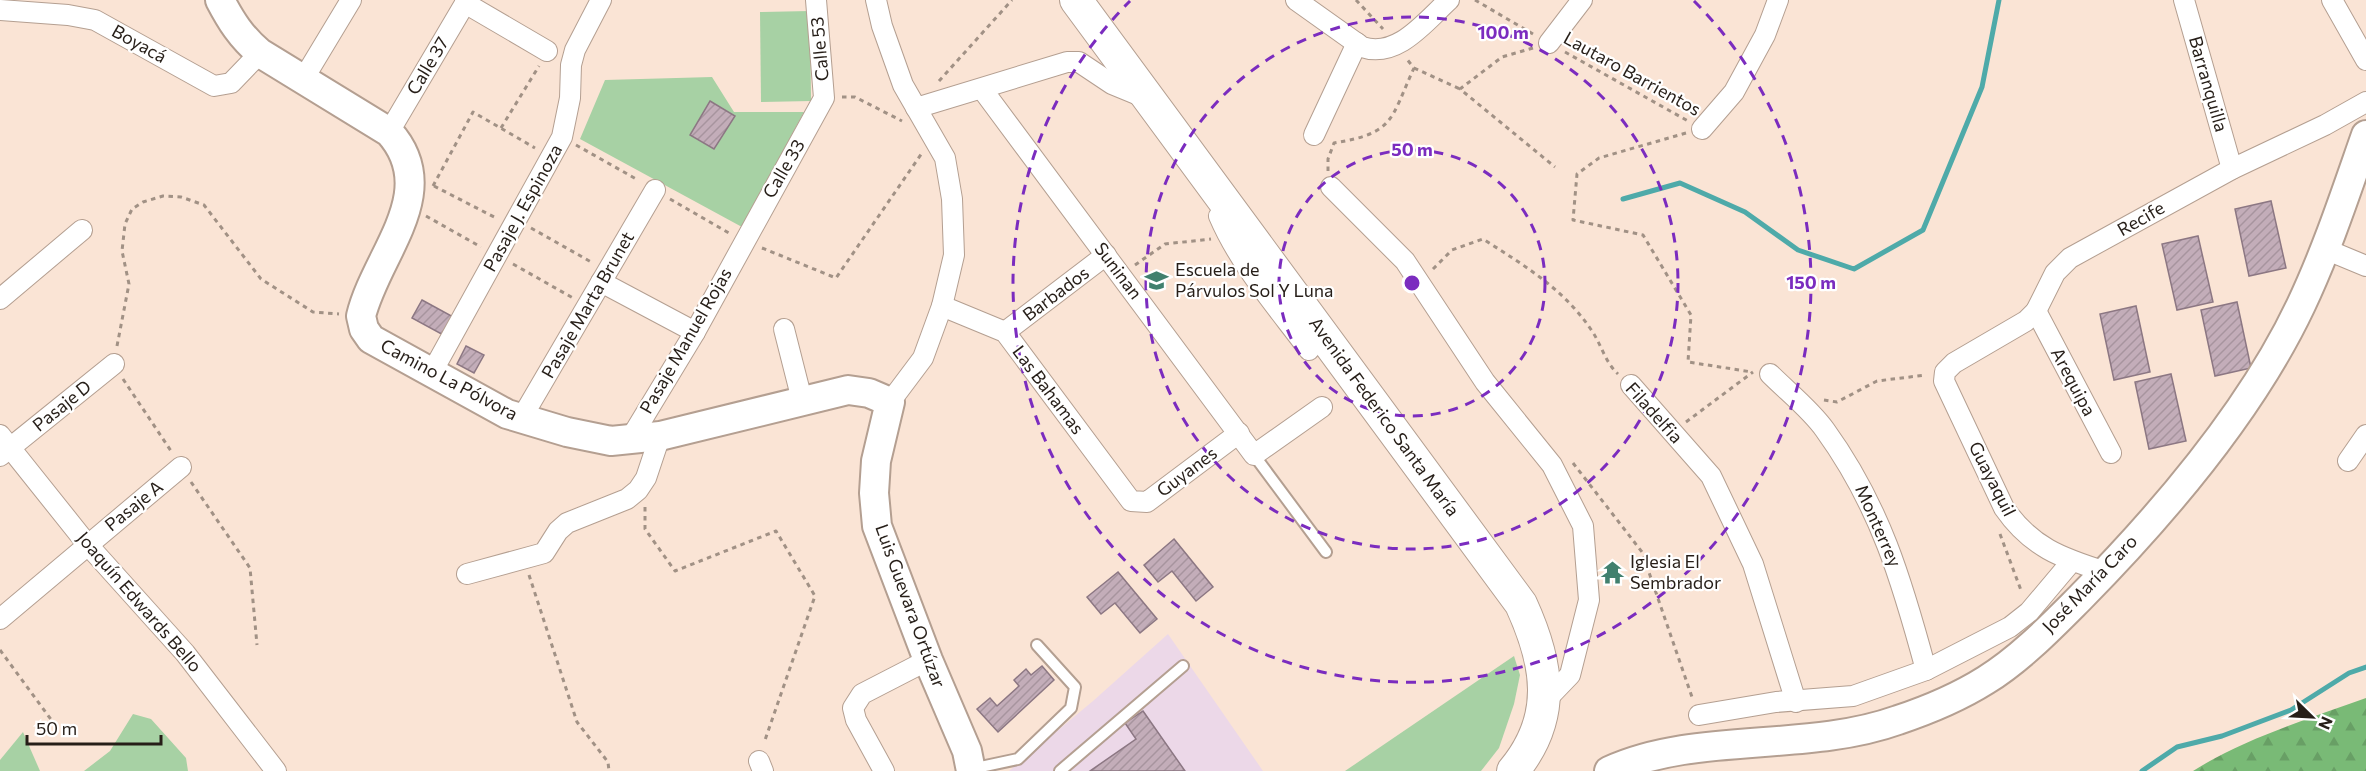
<svg xmlns="http://www.w3.org/2000/svg" width="2366" height="771" viewBox="0 0 2366 771" font-family="Commissioner,sans-serif">
<style>
.commercial{fill:#ecd8e8}
.grass{fill:#a7d1a4}
.forest{fill:url(#forest-firs)}
.lines{fill:none;stroke-linecap:round;stroke-linejoin:round}
.stream{stroke:#4eaaa9;stroke-width:5}
.building{fill:url(#building-hatch);stroke:#8c7783;stroke-width:1.5}
.lane-casing{stroke:#b49f91;stroke-width:14}
.street-casing{stroke:#b49f91;stroke-width:22}
.secondary-casing{stroke:#b49f91;stroke-width:32}
.primary-casing{stroke:#b49f91;stroke-width:34}
.path{stroke:#a19185;stroke-width:3;stroke-dasharray:4.5 4.5;stroke-linecap:butt}
.lane{stroke:#fff;stroke-width:10}
.street{stroke:#fff;stroke-width:20}
.secondary{stroke:#fff;stroke-width:28}
.primary{stroke:#fff;stroke-width:32}
.ring{fill:none;stroke:#7b2cbf;stroke-width:3;stroke-dasharray:10 8}
.labels{text-anchor:middle;stroke-width:4.5;stroke-linejoin:round;paint-order:stroke}
.street-label{font-size:18px;fill:#261e18;stroke:#fff}
.poi-label{font-size:18px;fill:#261e18;stroke:#fff;text-anchor:start}
.centre{fill:#7b2cbf;stroke:#fff;stroke-width:3}
.ring-label{font-size:18px;text-anchor:middle;font-weight:bold;fill:#7b2cbf;stroke:#fff;stroke-width:4.5;stroke-linejoin:round;paint-order:stroke}
</style>
<defs>
<pattern id="forest-firs" width="22" height="20" patternUnits="userSpaceOnUse" patternTransform="scale(1.5)"><rect width="22" height="20" fill="#79ba76"/><path d="M5 1l3.5 6h-7zM16 11l3.5 6h-7z" fill="#689f65"/></pattern>
<pattern id="building-hatch" width="6" height="6" patternUnits="userSpaceOnUse" patternTransform="scale(1.5)"><rect width="6" height="6" fill="#c3adb9"/><path d="M-1 1l2-2M0 6l6-6M5 7l2-2" fill="none" stroke="#a7949e"/></pattern>
</defs>
<rect width="100%" height="100%" fill="#fae4d5"/>
<polygon class="commercial" points="1168,634 1263,771 1009,771 1093,701"/>
<g class="grass">
<polygon points="810,11 811,101 761,102 760,12"/>
<polygon points="712,77 734,112 804,112 742,227 580,139 605,80"/>
<polygon points="1514,656 1520,675 1514,704 1499,748 1481,771 1345,771"/>
<polygon points="133,714 151,719 186,758 188,771 84,771 110,751"/>
<polygon points="23,732 40,771 0,771 0,760"/>
</g>
<path class="forest" d="M 2366,698 L 2366,771 L 2193,771 C 2245,738 2308,719 2366,698 Z"/>
<g class="lines">
<g class="stream">
<polyline points="1623,199 1680,183 1745,212 1798,250 1854,269 1923,230 1982,87 1999,0"/>
<polyline points="2142,771 2177,747 2222,736 2291,710 2349,673 2366,667"/>
</g>
</g>
<g class="building">
<polygon points="710,101 735,116 714,149 690,135"/>
<polygon points="2271,201 2286,268 2249,276 2235,209"/>
<polygon points="2198,236 2213,302 2177,310 2162,244"/>
<polygon points="422,300 457,319 447,337 412,318"/>
<polygon points="2237,302 2251,368 2215,376 2201,310"/>
<polygon points="2136,306 2150,372 2114,380 2100,314"/>
<polygon points="466,346 484,355 474,373 457,364"/>
<polygon points="2171,374 2186,441 2149,449 2135,382"/>
<polygon points="1174,539 1213,587 1196,601 1172,571 1158,582 1144,565"/>
<polygon points="1118,572 1157,619 1140,633 1115,603 1101,614 1087,597"/>
<polygon points="1042,666 1054,680 998,732 977,709 990,698 997,706 1019,686 1014,680 1026,669 1031,675"/>
<polygon points="1143,711 1185,771 1090,771 1136,739 1125,723"/>
</g>
<g class="lines">
<defs>
<g id="lane">
<polyline points="1254,455 1326,552"/>
<polyline points="971,769 1018,759 1071,708 1075,687 1037,645"/>
<polyline points="1060,771 1183,666"/>
</g>
<g id="street">
<polyline points="876,0 882,26 903,85 945,158 952,199 954,255 942,306 923,358 890,402"/>
<path d="M 1296,0 L 1362,47 C 1397,59 1425,22 1449,0"/>
<polyline points="2184,0 2232,169"/>
<polyline points="2332,0 2366,60"/>
<polyline points="465,3 547,51"/>
<polyline points="0,10 68,15 95,20 214,86 231,83 260,53"/>
<polyline points="1549,43 1582,0"/>
<polyline points="304,78 351,0"/>
<polyline points="982,89 1254,455 1322,407"/>
<polyline points="916,108 1067,62 1079,62 1112,84 1146,98"/>
<polyline points="1702,129 1734,92 1765,35 1778,0"/>
<polyline points="389,132 467,0"/>
<polyline points="1314,135 1357,43"/>
<polyline points="1331,187 1405,261 1485,382 1552,465 1583,526 1589,600 1570,675 1545,701"/>
<path d="M 1227,206 L 1219,216 C 1240,265 1277,307 1309,350"/>
<polyline points="2325,249 2366,266"/>
<polyline points="601,282 695,332"/>
<polyline points="0,299 82,230"/>
<polyline points="942,306 1005,332 1131,501 1147,502 1239,433"/>
<polyline points="2036,311 2111,453"/>
<polyline points="784,329 802,400"/>
<polyline points="1005,332 1106,255"/>
<polyline points="431,374 562,137 570,98 571,65 575,50 601,0"/>
<path d="M 1770,374 C 1788,392 1811,410 1825,430 C 1880,506 1902,581 1926,670"/>
<polyline points="1631,385 1711,476 1753,564 1796,702"/>
<polyline points="521,419 655,190"/>
<polyline points="0,435 87,544 185,653 276,771"/>
<polyline points="629,441 695,332 824,98 816,0"/>
<polyline points="0,456 114,364"/>
<polyline points="2348,461 2366,435"/>
<path d="M 2106,572 C 2061,558 2031,547 2004,508 L 1944,381 L 1945,372 L 1954,363 L 2026,321 L 2036,311 L 2055,273 L 2070,258 L 2232,169 L 2325,125 L 2366,102"/>
<polyline points="467,574 544,553 558,531 567,523 627,499 638,490 646,478 660,436"/>
<polyline points="0,619 181,467"/>
<polyline points="1699,715 1776,702 1853,696 1926,670 2010,627 2029,612 2072,561"/>
<polyline points="759,761 763,771"/>
<polyline points="884,771 856,720 853,708 862,694 928,660"/>
</g>
<g id="secondary">
<path d="M 220,0 C 231,21 241,37 260,53 L 389,132 C 443,192 376,254 361,316 L 364,329 L 371,339 L 507,414 L 567,432 L 611,441 L 660,436 L 848,390 L 869,393 L 890,402 L 876,461 L 874,493 L 877,526 L 928,660 L 967,751 L 971,771"/>
<path d="M 1609,771 C 1696,731 1806,753 1898,720 C 1928,710 1959,697 1986,680 C 2020,659 2051,627 2079,599 C 2162,515 2250,413 2301,305 C 2327,250 2346,192 2366,135"/>
</g>
<path id="primary" d="M 1076,0 L 1521,604 C 1548,663 1558,717 1513,771"/>
</defs>
<use href="#lane" class="lane-casing"/>
<use href="#street" class="street-casing"/>
<use href="#secondary" class="secondary-casing"/>
<use href="#primary" class="primary-casing"/>
<g class="path">
<polyline points="1356,0 1383,29"/>
<polyline points="1475,0 1533,34"/>
<polyline points="1533,48 1502,57 1460,89 1555,167"/>
<polyline points="1565,52 1688,121"/>
<polyline points="1414,68 1460,89"/>
<polyline points="939,81 1012,0"/>
<polyline points="842,97 855,97 902,121"/>
<polyline points="501,128 539,66"/>
<polyline points="1686,133 1599,158 1577,174 1573,220 1643,235 1691,315 1688,362 1752,372"/>
<polyline points="576,145 638,180"/>
<path d="M 1328,171 L 1328,159 L 1334,143 C 1395,133 1390,120 1414,68 L 1406,58"/>
<polyline points="433,186 473,112 535,148"/>
<polyline points="434,186 498,219"/>
<polyline points="670,199 729,233"/>
<polyline points="426,216 481,247"/>
<polyline points="531,228 593,263"/>
<polyline points="762,248 836,278 922,153"/>
<polyline points="513,264 573,298"/>
<polyline points="1135,265 1165,244 1211,239"/>
<path d="M 1433,269 L 1452,250 L 1483,239 C 1525,266 1564,289 1592,331 C 1602,346 1605,362 1618,374"/>
<polyline points="117,346 129,284 122,251 125,224 132,209 143,202 163,196 181,197 204,205 261,279 313,312 339,314"/>
<polyline points="123,379 171,451"/>
<polyline points="1824,400 1837,402 1877,381 1926,375"/>
<polyline points="1686,422 1753,372"/>
<polyline points="1573,463 1642,552 1693,700"/>
<polyline points="191,482 250,568 257,645"/>
<polyline points="645,507 645,529 675,571 776,531 815,596 764,743"/>
<polyline points="2000,534 2022,593"/>
<polyline points="529,575 577,722 608,762 609,771"/>
<polyline points="0,650 58,729"/>
</g>
<use href="#lane" class="lane"/>
<use href="#street" class="street"/>
<use href="#secondary" class="secondary"/>
<use href="#primary" class="primary"/>
</g>
<g class="ring">
<circle cx="1412" cy="283" r="133"/>
<circle cx="1412" cy="283" r="266"/>
<path d="M1694 1A399 399 0 1 1 1130 1"/>
</g>
<defs>
<symbol id="school-bare" viewBox="-9 -9 18 18"><path d="M0-5L7-2L0 1L-7-2ZM-4 1L0 2.5L4 1V4Q0 6-4 4Z" fill="#41806e" stroke="#fff" stroke-width="2.5" paint-order="stroke"/></symbol>
<symbol id="temple-bare" viewBox="-9 -9 18 18"><path d="M0-6L5-2H3V0L6.5 2.5H4V6H1.5V3h-3V6H-4V2.5H-6.5L-3 0V-2H-5Z" fill="#41806e" stroke="#fff" stroke-width="2.5" paint-order="stroke"/></symbol>
</defs>
<g fill-rule="evenodd">
<use href="#school-bare" x="1140" y="264" width="33" height="33"/>
<use href="#temple-bare" x="1596" y="556" width="33" height="33"/>
</g>
<g class="labels">
<g class="street-label">
<text transform="translate(139 44) rotate(29)" y="6">Boyacá</text>
<text transform="translate(820 49) rotate(-95)" y="6">Calle 53</text>
<text transform="translate(428 66) rotate(-59)" y="6">Calle 37</text>
<text transform="translate(1632 74) rotate(29)" y="6">Lautaro Barrientos</text>
<text transform="translate(2208 84) rotate(74)" y="6">Barranquilla</text>
<text transform="translate(784 169) rotate(-60)" y="6">Calle 33</text>
<text transform="translate(523 208) rotate(-61)" y="6">Pasaje J. Espinoza</text>
<text transform="translate(2141 219) rotate(-30)" y="6">Recife</text>
<text transform="translate(1118 271) rotate(53)" y="6">Suninan</text>
<text transform="translate(1056 294) rotate(-37)" y="6">Barbados</text>
<text transform="translate(588 305) rotate(-60)" y="6">Pasaje Marta Brunet</text>
<text transform="translate(686 341) rotate(-60)" y="6">Pasaje Manuel Rojas</text>
<text transform="translate(449 380) rotate(28)" y="6">Camino La Pólvora</text>
<text transform="translate(2073 382) rotate(62)" y="6">Arequipa</text>
<text transform="translate(1048 390) rotate(53)" y="6">Las Bahamas</text>
<text transform="translate(62 406) rotate(-39)" y="6">Pasaje D</text>
<text transform="translate(1654 413) rotate(48)" y="6">Filadelfia</text>
<text transform="translate(1384 417) rotate(54)" y="6">Avenida Federico Santa María</text>
<text transform="translate(1187 472) rotate(-37)" y="6">Guyanes</text>
<text transform="translate(1992 479) rotate(63)" y="6">Guayaquil</text>
<text transform="translate(134 506) rotate(-39)" y="6">Pasaje A</text>
<text transform="translate(1878 526) rotate(66)" y="6">Monterrey</text>
<text transform="translate(2090 584) rotate(-46)" y="6">José María Caro</text>
<text transform="translate(139 602) rotate(49)" y="6">Joaquín Edwards Bello</text>
<text transform="translate(910 606) rotate(70)" y="6">Luis Guevara Ortúzar</text>
</g>
<g class="poi-label">
<text x="1175" y="276">Escuela de<tspan x="1175" dy="21">Párvulos Sol Y Luna</tspan></text>
<text x="1630" y="568">Iglesia El<tspan x="1630" dy="21">Sembrador</tspan></text>
</g>
</g>
<circle cx="1412" cy="283" r="9" class="centre"/>
<g class="ring-label">
<text x="1503" y="39">100 m</text>
<text x="1412" y="156">50 m</text>
<text x="1811" y="289">150 m</text>
</g>
<g transform="translate(2312 717) rotate(114)" stroke="#ffffff" stroke-width="4.5" paint-order="stroke">
<path d="M0-4.5L10 22L0 15L-10 22Z" fill="#261e18"/>
<text y="-9" font-size="16" font-weight="bold" text-anchor="middle" fill="#261e18">N</text>
</g>
<path d="M27 735v9h134v-9" fill="none" stroke="#261e18" stroke-width="3"/>
<text x="36" y="735" font-size="18" fill="#261e18" stroke="#ffffff" stroke-width="4.5" paint-order="stroke">50 m</text>
</svg>
